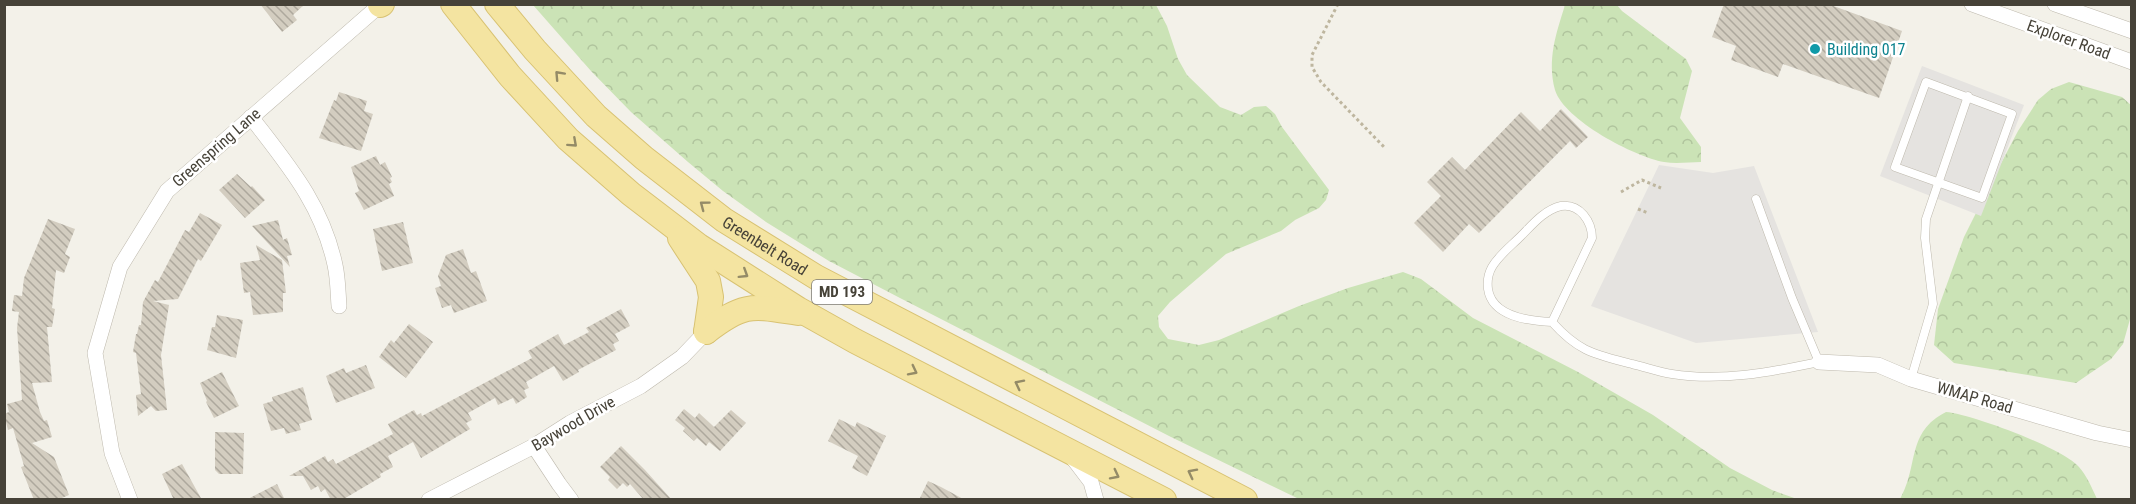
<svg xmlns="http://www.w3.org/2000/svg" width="2136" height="504" viewBox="0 0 2136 504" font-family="'Roboto Condensed',sans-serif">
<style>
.forest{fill:url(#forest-crowns)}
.parking{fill:#e5e3e0}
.building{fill:url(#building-back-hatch)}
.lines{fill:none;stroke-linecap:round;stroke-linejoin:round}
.lane-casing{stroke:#beb9ad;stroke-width:9}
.street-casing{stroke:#beb9ad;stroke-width:16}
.primary-casing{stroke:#d8c272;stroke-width:26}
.path{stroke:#beb69f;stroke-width:3;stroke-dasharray:3 3;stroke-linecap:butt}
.lane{stroke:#fff;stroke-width:8}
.street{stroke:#fff;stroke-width:15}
.primary{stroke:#f4e4a1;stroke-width:24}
.oneway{stroke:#948b67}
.culture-dot{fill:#0f9aa8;stroke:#fff;stroke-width:2}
.labels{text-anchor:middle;stroke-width:5;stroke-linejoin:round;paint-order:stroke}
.shield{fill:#fff;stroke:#7e7b74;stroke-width:1.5}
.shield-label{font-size:15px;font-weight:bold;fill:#464238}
.street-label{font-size:16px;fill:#464238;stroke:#fff}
.culture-label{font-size:16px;fill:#0d838f;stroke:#fff;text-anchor:start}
</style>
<defs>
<pattern id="forest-crowns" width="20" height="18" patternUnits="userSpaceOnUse" patternTransform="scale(1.5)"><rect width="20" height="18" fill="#cbe3b6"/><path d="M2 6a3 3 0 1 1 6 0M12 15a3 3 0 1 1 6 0" fill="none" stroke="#b0c49d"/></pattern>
<pattern id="building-back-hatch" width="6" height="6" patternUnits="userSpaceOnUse" patternTransform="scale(1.5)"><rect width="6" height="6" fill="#d3cdc0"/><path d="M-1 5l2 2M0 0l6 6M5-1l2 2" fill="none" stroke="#ada89d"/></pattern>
</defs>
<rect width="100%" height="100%" fill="#f3f1e9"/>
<g class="forest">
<polygon points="533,5 1156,5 1167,26 1178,59 1187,75 1220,107 1241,115 1254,107 1266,106 1275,114 1282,127 1329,190 1326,200 1319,208 1295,220 1281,231 1226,254 1170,302 1158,316 1159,327 1168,339 1199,345 1219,340 1299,306 1348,288 1403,272 1421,279 1473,318 1578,372 1653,415 1730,468 1772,490 1797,499 1299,499 1171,437 900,298 829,261 766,222 723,191 688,162 631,112 591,71"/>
<path d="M 1565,5 L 1617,5 L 1622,11 L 1686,59 L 1692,71 L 1680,118 L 1701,147 L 1701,162 C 1690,162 1676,164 1664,162 C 1635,157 1564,120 1555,90 C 1547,59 1556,34 1565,5 Z"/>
<polygon points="2069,82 2122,97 2132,106 2132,312 2123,344 2111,359 2076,383 1954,363 1934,345 1938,309 1964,237 1998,169 2018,131 2038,100 2051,89"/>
<path d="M 1946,412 C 1971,414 2063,448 2079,467 C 2087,476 2092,488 2097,499 L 1900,499 C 1919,466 1906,432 1946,412 Z"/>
</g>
<g class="parking">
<polygon points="1922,66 2024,105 1981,216 1880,176"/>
<polygon points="1659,165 1713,173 1754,166 1818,332 1696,343 1591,306"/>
</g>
<g class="building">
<polygon points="260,4 305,4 293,15 297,20 282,32"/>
<polygon points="1724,4 1828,4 1902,31 1879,98 1783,64 1778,77 1731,60 1736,46 1712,37"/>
<polygon points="339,92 367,101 364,111 373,114 361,151 319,138 334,100 336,101"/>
<polygon points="1561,109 1588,137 1576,148 1570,141 1479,233 1469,224 1443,252 1414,223 1441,196 1427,182 1452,157 1465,170 1521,112 1540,131"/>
<polygon points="376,156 380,165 385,162 392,177 390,178 392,182 389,184 394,196 364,210 355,193 359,191 351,167"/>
<polygon points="237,174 251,187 252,186 265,200 245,218 219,190"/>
<polygon points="200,213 222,225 201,261 198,259 178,299 153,301 169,305 161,355 167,410 156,411 151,406 138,416 136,395 141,394 136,353 133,352 136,334 137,334 139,325 141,325 143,302 155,280 158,282 185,230 189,232"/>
<polygon points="48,219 75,229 65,254 70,257 64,273 56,270 52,308 55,309 52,327 47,327 52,382 32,383 40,412 44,421 47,420 52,437 32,443 54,457 69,495 57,500 34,500 21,467 24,466 13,428 8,430 4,414 9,412 7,404 22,400 17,328 19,312 12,311 14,295 22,296 24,278"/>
<polygon points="278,220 283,240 287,238 292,255 287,256 290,267 252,226"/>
<polygon points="403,222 413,263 382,271 373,229"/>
<polygon points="256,245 282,260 286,293 283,293 283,312 253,315 250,292 244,293 240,263 260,260"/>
<polygon points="463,249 471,273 476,271 487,301 454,313 451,305 442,308 435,288 441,286 438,276 446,255"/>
<polygon points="621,309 630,326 615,334 619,341 613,344 616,350 578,370 579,372 563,381 554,366 526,382 529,388 524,390 527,397 516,404 513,398 498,405 495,398 468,413 472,420 466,423 470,429 421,458 413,442 388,456 393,467 380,474 381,477 342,500 331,500 325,489 321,492 318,486 311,490 303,476 289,476 325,456 328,462 333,459 336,464 393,434 388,424 414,410 417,415 421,413 422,416 532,358 528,351 558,334 564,345 589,332 586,328"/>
<polygon points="217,315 243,320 236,358 207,350 212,327 215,327"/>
<polygon points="409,324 433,342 406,378 379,357 391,340 394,343"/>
<polygon points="366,365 375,388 336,403 326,376 344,368 346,373"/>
<polygon points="222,372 239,406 214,418 206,402 207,401 200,383"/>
<polygon points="303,387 312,420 299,424 301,430 286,434 284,428 271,431 263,404 273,401 272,397"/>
<polygon points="684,409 695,418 699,413 714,427 731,410 746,423 720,451 709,442 706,446 697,438 694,441 683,431 685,428 675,420"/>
<polygon points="839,419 855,427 857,422 886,436 867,476 852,468 858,456 828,441"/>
<polygon points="215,432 244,433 243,474 219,474 215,470"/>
<polygon points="621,446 645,470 672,500 644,500 630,484 627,487 623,483 617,489 608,480 610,477 600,467"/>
<polygon points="182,464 202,500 174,500 162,474"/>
<polygon points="928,481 941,487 965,500 919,500"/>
<polygon points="277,484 285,500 246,500"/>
</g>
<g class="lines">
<defs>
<g id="lane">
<polygon points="1926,82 2012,114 1982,198 1895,167"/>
<path d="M 1552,322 L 1592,238 C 1592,222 1580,203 1561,206 C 1544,210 1532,225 1521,236 C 1511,246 1499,255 1492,267 C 1488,274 1487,281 1488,289 C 1492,317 1529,321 1552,322 C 1579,352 1594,354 1632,364 C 1645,367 1659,372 1672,374 C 1721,382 1771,372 1819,362 L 1792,298 L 1756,199"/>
<polyline points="1911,379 1933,304 1925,238 1926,219 1968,96"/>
</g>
<g id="street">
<polyline points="1972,4 2132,62"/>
<polyline points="2055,4 2132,31"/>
<path d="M 251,117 C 287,164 322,204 335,265 C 338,278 338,293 339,306"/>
<polyline points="1819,362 1878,365 1911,379 2097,433 2132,440"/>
<polyline points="534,446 559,484 571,500"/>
<polyline points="1072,457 1091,482 1096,500"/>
<polyline points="130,500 112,453 95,353 120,267 167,191 380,5"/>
<polyline points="429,500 534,446 570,423 641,386 682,357 706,332"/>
</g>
<g id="primary">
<polyline points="453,4 510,76 568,139 631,194 699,246 798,309 855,341 1164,500"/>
<path id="s1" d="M 497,4 L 535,50 L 596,116 L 644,158 L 724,220 L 816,277 L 1245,500"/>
<polyline points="380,5 382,4"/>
<polyline points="680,238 708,281 711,297 706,332"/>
<path d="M 706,332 C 745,302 752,306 798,313"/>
</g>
</defs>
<use href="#lane" class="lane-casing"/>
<use href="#street" class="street-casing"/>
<use href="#primary" class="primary-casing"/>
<g class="path">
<polyline points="1338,4 1312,55 1312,67 1321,82 1384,147"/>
<polyline points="1621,192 1642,180 1661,188"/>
<polyline points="1638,209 1648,213"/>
</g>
<use href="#lane" class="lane"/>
<use href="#street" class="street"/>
<use href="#primary" class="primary"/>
</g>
<defs><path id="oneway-chevron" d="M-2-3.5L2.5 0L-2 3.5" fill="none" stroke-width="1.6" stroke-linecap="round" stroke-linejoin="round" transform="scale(1.5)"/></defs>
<g class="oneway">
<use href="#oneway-chevron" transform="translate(559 75) rotate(-133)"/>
<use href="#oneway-chevron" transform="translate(573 143) rotate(42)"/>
<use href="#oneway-chevron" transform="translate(704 205) rotate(-143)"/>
<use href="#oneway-chevron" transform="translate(744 274) rotate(32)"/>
<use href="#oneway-chevron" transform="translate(913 371) rotate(27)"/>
<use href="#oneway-chevron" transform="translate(1019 384) rotate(-153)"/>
<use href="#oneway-chevron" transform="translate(1192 473) rotate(-153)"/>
<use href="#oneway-chevron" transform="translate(1115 475) rotate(27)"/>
</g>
<circle class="culture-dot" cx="1815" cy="49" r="6"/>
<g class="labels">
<rect class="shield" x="812" y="280" width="60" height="24" rx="4.5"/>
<g class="shield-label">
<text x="842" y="297">MD 193</text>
</g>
<g class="street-label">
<text transform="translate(2069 39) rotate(20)" y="6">Explorer Road</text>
<text transform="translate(216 147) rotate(-41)" y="6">Greenspring Lane</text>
<text dy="6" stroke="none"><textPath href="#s1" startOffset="363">Greenbelt Road</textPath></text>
<text transform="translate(1975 397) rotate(16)" y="6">WMAP Road</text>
<text transform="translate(573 423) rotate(-30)" y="6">Baywood Drive</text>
</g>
<g class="culture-label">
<text x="1827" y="55">Building 017</text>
</g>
</g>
<rect width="2136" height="504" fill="none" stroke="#464238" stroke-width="12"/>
</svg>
